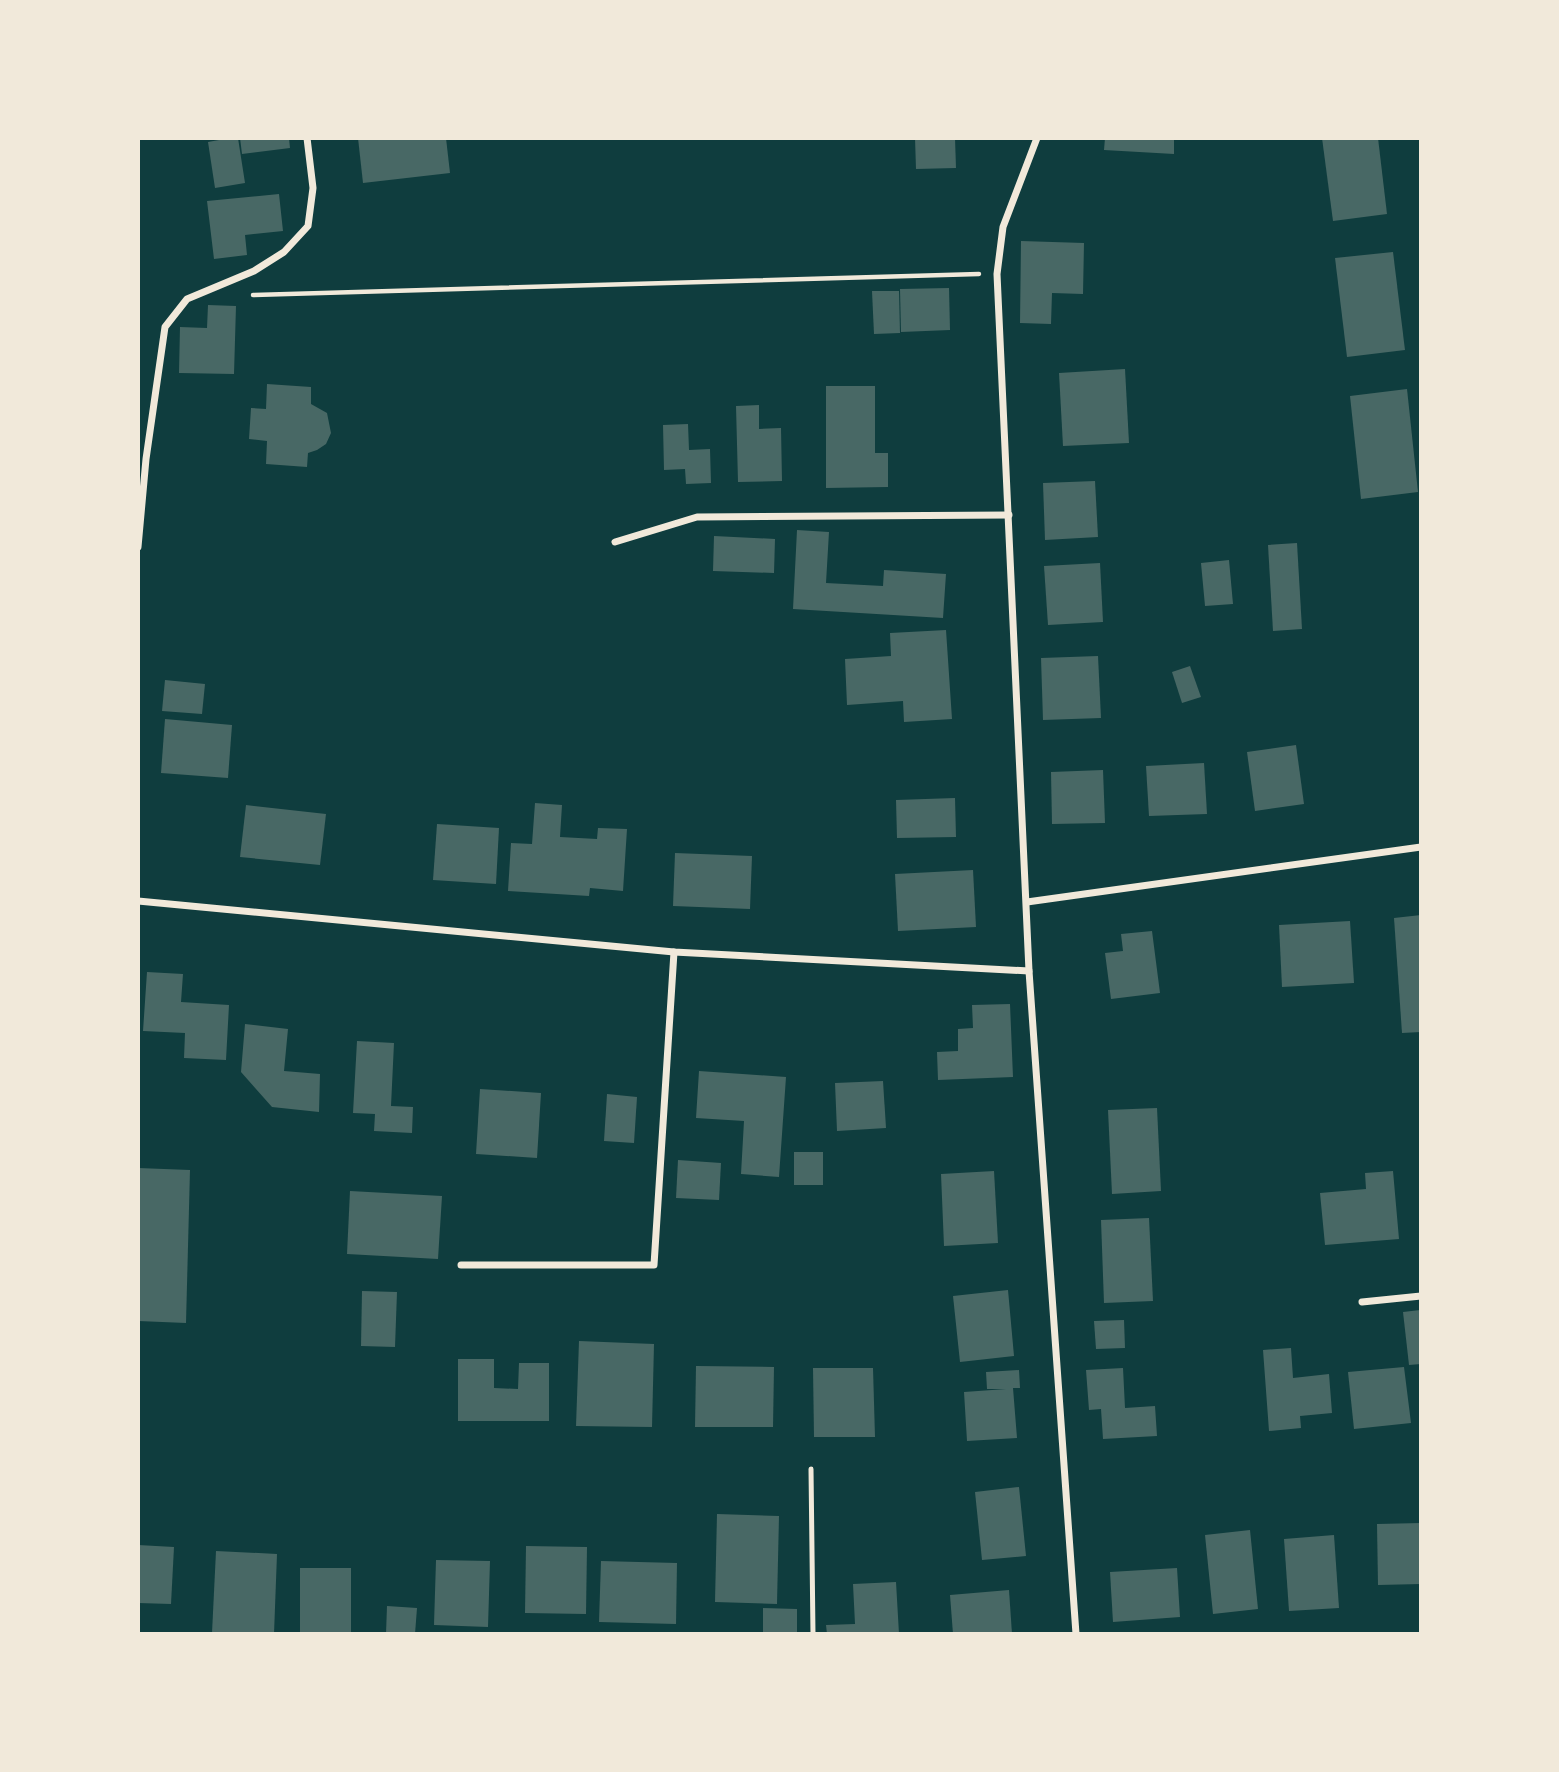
<svg xmlns="http://www.w3.org/2000/svg" width="1559" height="1772" viewBox="0 0 1559 1772" font-family="Helvetica,sans-serif">
<style>
.building{fill:#486865}
.lines{fill:none;stroke-linecap:round;stroke-linejoin:round}
.path{stroke:#f1e9da;stroke-width:4.5}
.service{stroke:#f1e9da;stroke-width:5}
.minor{stroke:#f1e9da;stroke-width:7}
</style>
<rect width="100%" height="100%" fill="#0f3d3e"/>
<g class="building">
<polygon points="230,138 238,138 245,183 215,188 208,142"/>
<polygon points="240,138 289,138 290,148 242,154"/>
<polygon points="358,138 446,138 450,173 363,183"/>
<polygon points="915,138 955,138 956,168 916,169"/>
<polygon points="1105,138 1174,138 1174,154 1104,150"/>
<polygon points="1322,138 1378,138 1387,214 1333,221"/>
<polygon points="279,194 283,231 245,235 247,255 214,259 207,201"/>
<polygon points="1021,241 1084,243 1083,294 1052,293 1051,324 1020,323"/>
<polygon points="1393,252 1405,350 1347,357 1335,258"/>
<polygon points="949,288 950,330 901,332 900,289"/>
<polygon points="872,291 899,291 900,333 874,334"/>
<polygon points="208,305 236,306 234,374 179,373 180,327 207,328"/>
<polygon points="1125,369 1129,443 1063,446 1059,373"/>
<polygon points="267,384 311,387 311,404 327,413 331,433 326,444 317,450 308,453 307,467 266,464 267,441 249,439 251,408 266,409"/>
<polygon points="826,386 875,386 875,453 888,453 888,487 826,488"/>
<polygon points="1407,389 1418,492 1361,499 1350,396"/>
<polygon points="759,405 759,429 781,428 782,481 738,482 736,406"/>
<polygon points="688,424 689,450 710,449 711,483 686,484 685,469 664,470 663,425"/>
<polygon points="1095,481 1098,537 1045,540 1043,483"/>
<polygon points="797,530 829,532 826,583 883,586 884,570 946,574 943,618 793,609"/>
<polygon points="714,536 775,539 774,573 713,571"/>
<polygon points="1297,543 1302,629 1273,631 1268,545"/>
<polygon points="1229,560 1233,604 1205,606 1201,563"/>
<polygon points="1100,563 1103,622 1048,625 1044,566"/>
<polygon points="946,630 952,719 904,722 903,701 847,705 845,659 891,656 890,633"/>
<polygon points="1098,656 1101,718 1043,720 1041,658"/>
<polygon points="1190,666 1201,697 1182,703 1172,672"/>
<polygon points="165,680 205,684 202,714 162,711"/>
<polygon points="165,719 232,725 228,778 161,773"/>
<polygon points="1296,745 1304,804 1255,811 1247,752"/>
<polygon points="1204,763 1207,814 1149,816 1146,766"/>
<polygon points="1103,770 1105,823 1052,824 1051,772"/>
<polygon points="955,798 956,837 897,838 896,800"/>
<polygon points="535,803 562,805 560,837 597,839 598,828 627,829 623,891 590,888 589,896 508,891 511,843 532,844"/>
<polygon points="246,805 326,814 320,865 240,857"/>
<polygon points="437,824 499,828 496,884 433,880"/>
<polygon points="675,853 752,856 750,909 673,906"/>
<polygon points="973,870 976,927 898,931 895,874"/>
<polygon points="1421,915 1421,1032 1402,1033 1394,918"/>
<polygon points="1350,921 1354,983 1282,987 1279,925"/>
<polygon points="1152,931 1160,993 1111,999 1105,953 1123,951 1121,934"/>
<polygon points="147,972 183,974 181,1002 229,1005 226,1060 184,1058 185,1033 143,1031"/>
<polygon points="1010,1004 1013,1077 938,1080 937,1052 958,1051 958,1029 973,1028 972,1005"/>
<polygon points="245,1024 288,1029 284,1071 320,1074 319,1112 272,1107 241,1072"/>
<polygon points="357,1041 394,1043 391,1106 413,1107 412,1133 374,1131 375,1114 353,1113"/>
<polygon points="699,1071 786,1077 779,1177 741,1174 744,1121 696,1118"/>
<polygon points="883,1081 886,1128 837,1131 835,1083"/>
<polygon points="480,1089 541,1093 537,1158 476,1154"/>
<polygon points="607,1094 637,1097 634,1143 604,1141"/>
<polygon points="1157,1108 1161,1191 1112,1194 1108,1110"/>
<rect x="794" y="1152" width="29" height="33"/>
<polygon points="678,1160 721,1163 719,1200 676,1198"/>
<polygon points="138,1168 190,1170 186,1323 138,1321"/>
<polygon points="994,1171 998,1243 944,1246 941,1174"/>
<polygon points="1393,1171 1399,1239 1325,1245 1320,1193 1366,1189 1365,1173"/>
<polygon points="350,1191 442,1196 438,1259 347,1254"/>
<polygon points="1149,1218 1153,1301 1104,1303 1101,1220"/>
<polygon points="1008,1290 1014,1356 960,1362 953,1296"/>
<polygon points="362,1291 397,1292 395,1347 361,1346"/>
<polygon points="1420,1310 1421,1364 1409,1365 1403,1312"/>
<polygon points="1124,1320 1125,1348 1096,1349 1094,1321"/>
<polygon points="579,1341 654,1344 652,1427 576,1426"/>
<polygon points="1291,1348 1293,1378 1329,1374 1332,1413 1300,1416 1301,1428 1269,1431 1263,1350"/>
<polygon points="458,1359 494,1359 494,1388 518,1389 519,1363 549,1363 549,1421 458,1421"/>
<polygon points="696,1366 774,1367 773,1427 695,1427"/>
<polygon points="1404,1367 1411,1423 1354,1429 1348,1372"/>
<polygon points="813,1368 873,1368 875,1437 814,1437"/>
<polygon points="1123,1368 1125,1408 1155,1406 1157,1436 1103,1439 1101,1409 1089,1410 1086,1370"/>
<polygon points="1019,1370 1020,1388 1013,1388 1017,1438 967,1441 964,1392 1006,1389 987,1389 986,1372"/>
<polygon points="1019,1487 1026,1556 982,1560 975,1492"/>
<polygon points="717,1514 779,1516 777,1604 715,1602"/>
<polygon points="1421,1523 1421,1584 1378,1585 1377,1524"/>
<polygon points="1250,1530 1258,1609 1213,1614 1205,1535"/>
<polygon points="1334,1535 1339,1608 1289,1611 1284,1539"/>
<polygon points="138,1545 174,1547 171,1604 138,1603"/>
<polygon points="526,1546 587,1547 586,1614 525,1613"/>
<polygon points="216,1551 277,1554 274,1634 212,1633"/>
<polygon points="436,1560 490,1561 488,1627 434,1625"/>
<polygon points="601,1561 677,1563 676,1624 599,1622"/>
<rect x="300" y="1568" width="51" height="66"/>
<polygon points="1177,1568 1180,1617 1113,1622 1110,1572"/>
<polygon points="896,1582 899,1634 827,1634 826,1625 855,1624 853,1584"/>
<polygon points="1009,1590 1012,1634 953,1634 950,1595"/>
<polygon points="387,1606 417,1608 415,1634 386,1634"/>
<polygon points="763,1608 797,1609 797,1634 763,1634"/>
</g>
<g class="lines">
<polyline class="path" points="253,295 979,274"/>
<polyline class="service" points="811,1469 813,1634"/>
<g class="minor">
<polyline points="1037,138 1003,227 997,274 1029,971 1076,1634"/>
<polyline points="615,542 697,517 1009,515"/>
<polyline points="138,547 146,459 165,327 187,299 254,271 284,252 308,226 313,188 307,138"/>
<polyline points="138,901 674,952 1029,971"/>
<polyline points="1027,902 1421,847"/>
<polyline points="461,1265 654,1265 674,952"/>
<polyline points="1362,1302 1421,1296"/>
</g>
</g>
<rect width="1559" height="1772" fill="none" stroke="#f1e9da" stroke-width="280"/>
</svg>
